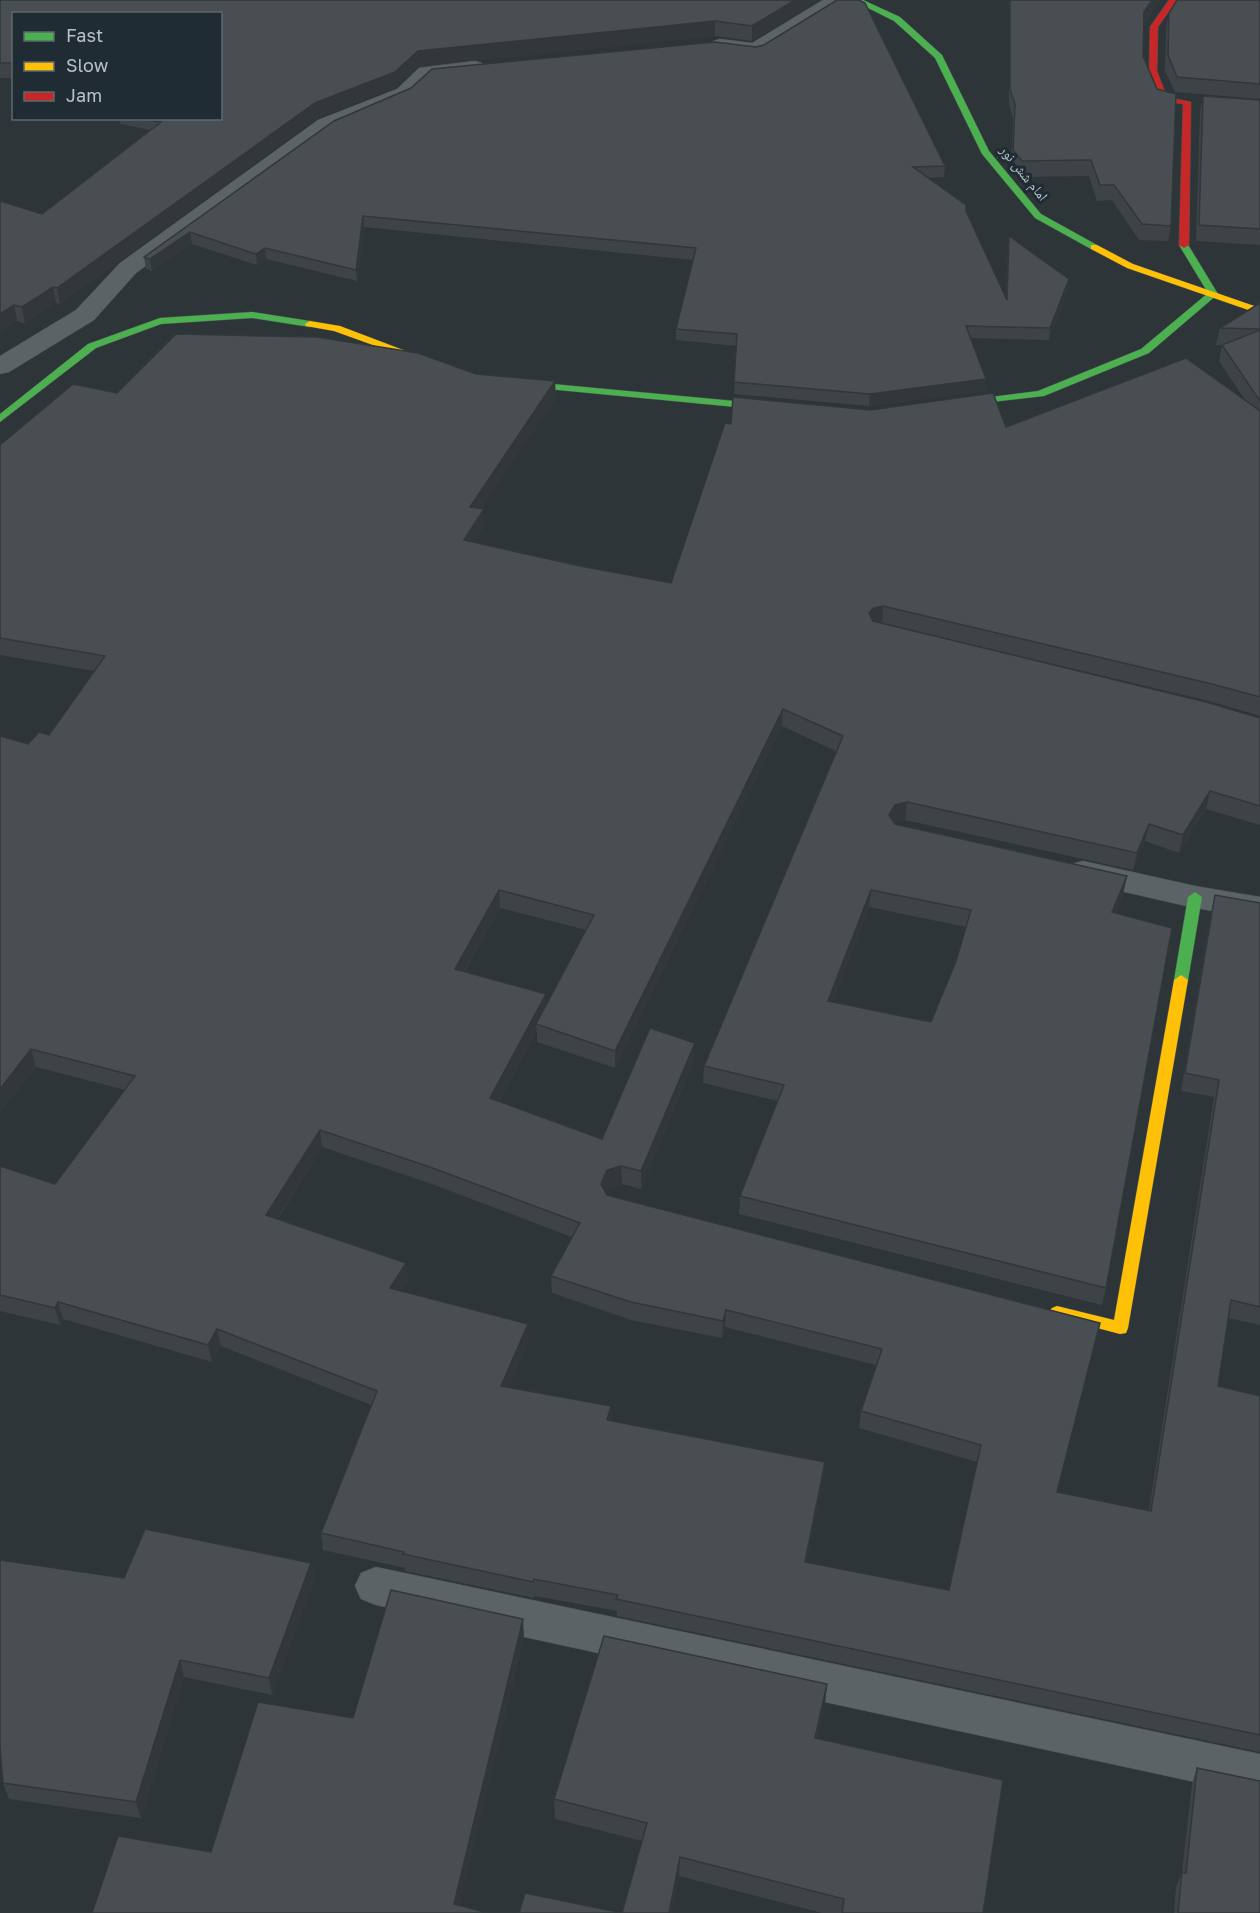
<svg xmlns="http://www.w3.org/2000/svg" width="1260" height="1913" viewBox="0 0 1260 1913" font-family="'Golos Text','Noto Naskh Arabic',sans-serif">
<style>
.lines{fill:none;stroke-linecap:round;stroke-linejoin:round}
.street-casing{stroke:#4a5054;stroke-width:1}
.fast-casing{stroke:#4a5054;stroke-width:1}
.slow-casing{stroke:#4a5054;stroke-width:1}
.jam-casing{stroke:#4a5054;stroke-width:1}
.street{fill:#5c6367;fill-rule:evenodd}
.fast{fill:#4caf50;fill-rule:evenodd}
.slow{fill:#ffc107;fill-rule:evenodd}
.jam{fill:#c62828;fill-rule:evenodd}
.wall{fill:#3e4347;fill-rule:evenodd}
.shaded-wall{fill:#323739}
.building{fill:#484e52;stroke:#323739;stroke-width:1.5;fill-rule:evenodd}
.labels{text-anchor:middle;stroke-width:6;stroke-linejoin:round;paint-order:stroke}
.far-street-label{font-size:14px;fill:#b8c2c9;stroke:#202c33}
</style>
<rect width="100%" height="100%" fill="#2d3539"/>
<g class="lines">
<defs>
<g id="street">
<path d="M 823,0 L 847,0 L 844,4 L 762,54 C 747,58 728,53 713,49 L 710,45 L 713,41 L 720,39 L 752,43 Z"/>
<polygon points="475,61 482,63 485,67 482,71 432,78 411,97 334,130 136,273 94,320 9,372 0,374 0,356 76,310 120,263 318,120 397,89 419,68"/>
<polygon points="1083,861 1195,886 1260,897 1260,919 1195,908 1072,880 1067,872 1072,864"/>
<polygon points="376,1567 1260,1754 1260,1796 376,1605 361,1599 355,1586 361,1573"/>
</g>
<g id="fast">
<polygon points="852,0 863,0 900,17 942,55 989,151 1041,214 1097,245 1097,249 1091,249 1035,218 982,154 935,58 894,21"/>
<polygon points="1181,243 1187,243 1218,294 1149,353 1044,396 948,407 947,405 952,402 1038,391 1141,349 1208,293 1179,245"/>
<polygon points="252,312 310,321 315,324 310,327 252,318 161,324 96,348 0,422 0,414 88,344 160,318"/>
<polygon points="510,380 778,405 783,408 778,411 506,385 505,383"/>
<polygon points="1195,892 1202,897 1188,980 1181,985 1174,980 1188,897"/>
</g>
<g id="slow">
<polygon points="1091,245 1097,245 1133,264 1260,308 1260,314 1127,268 1091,249"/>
<polygon points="310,321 340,326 440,364 439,366 431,366 334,331 306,326 305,324"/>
<polygon points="1181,975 1188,980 1128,1328 1126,1333 1120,1334 1052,1316 1049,1312 1052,1308 1057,1306 1114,1320 1174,980"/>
</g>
<polygon id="jam" points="1169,0 1177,0 1158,27 1157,71 1167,97 1191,102 1189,245 1184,248 1179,245 1183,104 1161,101 1149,71 1150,27"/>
</defs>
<use href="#street" class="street-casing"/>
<use href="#fast" class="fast-casing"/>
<use href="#slow" class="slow-casing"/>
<use href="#jam" class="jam-casing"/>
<use href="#street" class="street"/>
<use href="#fast" class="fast"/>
<use href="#slow" class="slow"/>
<use href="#jam" class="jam"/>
</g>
<g class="wall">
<polygon points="0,0 819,0 752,41 715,36 419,66 396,87 317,118 60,304 56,303 25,324 17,321 0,333 0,201 42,214 150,130 120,124 120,118 220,118 14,14 14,78 0,78"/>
<polygon points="1009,0 1160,0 1144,24 1143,56 1171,226 1168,241 1139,240 1112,200 1097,201 1089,176 1020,177 1011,166 1013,119 1009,104"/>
<polygon points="1260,0 1260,99 1175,92 1165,71 1166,28 1169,13"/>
<polygon points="764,45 945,166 944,177 928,178 966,211 1006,298 1008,248 1009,236 1069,279 1067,290 1049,340 970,338 986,379 984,391 869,406 734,394 737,346 676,340 676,329 693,260 364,227 357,281 266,259 257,265 192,244 152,271 146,269 144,257 334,121 756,47"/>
<polygon points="1203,96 1260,100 1260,245 1196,241 1200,111"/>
<path d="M 1260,303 L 1260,716 L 1209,701 L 880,623 L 1260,718 L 1260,825 L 1206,809 L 1179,853 L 1145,841 L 1133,870 L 905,820 L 894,823 L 895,824 L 1127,876 L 1123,894 L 1115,913 L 1106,1288 L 1102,1305 L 739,1214 L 740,1196 L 778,1101 L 703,1083 L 704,1066 L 836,751 L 782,726 L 615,1068 L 537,1042 L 537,1031 L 499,1101 L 602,1139 L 694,1061 L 641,1189 L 622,1184 L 607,1188 L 605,1192 L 607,1195 L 1100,1323 L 1057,1492 L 1149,1510 L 1214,1097 L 1181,1091 L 1211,913 L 1215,895 L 1260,903 L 1260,1325 L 1228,1318 L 1218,1386 L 1260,1396 L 1260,1752 L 617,1616 L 617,1611 L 535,1596 L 534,1598 L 405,1571 L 405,1568 L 323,1550 L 321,1533 L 371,1405 L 221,1346 L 212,1362 L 63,1319 L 60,1325 L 0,1311 L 0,1166 L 55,1184 L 125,1090 L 36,1067 L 0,1113 L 0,736 L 28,744 L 49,735 L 94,671 L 0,655 L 0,445 L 117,393 L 476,374 L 556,398 L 481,509 L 484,509 L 484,526 L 474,542 L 580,566 L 671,583 L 1006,427 L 1245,400 L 1219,361 L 1222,345 L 1216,345 L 1220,328 ZM 869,907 L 966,927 L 956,961 L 931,1022 L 833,1002 ZM 500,908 L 586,930 L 547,1005 L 465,971 ZM 322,1147 L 429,1183 L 572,1237 L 551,1276 L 552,1293 L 631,1320 L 722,1338 L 725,1327 L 876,1365 L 861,1411 L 859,1428 L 977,1462 L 949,1590 L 806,1562 L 823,1479 L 825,1462 L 611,1421 L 508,1388 L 528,1342 L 401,1291 L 408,1280 L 406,1263 L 278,1219 Z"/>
<polygon points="311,1563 314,1579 272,1695 184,1677 141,1818 9,1799 3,1783 124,1578"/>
<polygon points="827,1684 825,1704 817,1739 983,1913 822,1913 679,1876 622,1913 642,1841 555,1819 554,1799"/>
<polygon points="1197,1768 1260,1913 1174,1913 1176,1887 1182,1872 1192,1784"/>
</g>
<g class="shaded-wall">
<polygon points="795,0 819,0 752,41 752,26"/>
<polygon points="1152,0 1160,0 1142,27 1144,12"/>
<polygon points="715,21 715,36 419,66 396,87 317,118 60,304 57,288 315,103 418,51"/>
<polygon points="363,216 364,227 357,281 356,270"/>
<polygon points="190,232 192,244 152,271 150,259"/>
<polygon points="265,248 266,259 257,265 256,254"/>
<polygon points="1069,279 1067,290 1049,340 1050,328"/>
<polygon points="53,287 56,303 25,324 22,307"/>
<polygon points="14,305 17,321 0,333 0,314"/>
<polygon points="986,379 984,391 869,406 870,394"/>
<polygon points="555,381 556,398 471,524 470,507"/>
<polygon points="484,509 484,526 465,557 464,540"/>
<polygon points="883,606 882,623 872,625 869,613 874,608"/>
<polygon points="783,709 782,726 615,1068 615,1051"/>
<polygon points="1210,791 1206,809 1179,853 1183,835"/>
<polygon points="907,802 905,820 893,823 889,815 895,805"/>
<polygon points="1149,824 1145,841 1133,870 1137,853"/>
<polygon points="1127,876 1123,894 1108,929 1112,912"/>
<polygon points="499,890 500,908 456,986 455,969"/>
<polygon points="871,890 869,907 827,1018 828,1001"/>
<polygon points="546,994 547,1012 536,1024 537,1031 491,1115 490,1098"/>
<polygon points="695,1043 694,1061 641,1189 641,1171"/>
<polygon points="31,1049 36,1067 0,1113 0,1089"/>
<polygon points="320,1130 322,1147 269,1232 266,1215"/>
<polygon points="621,1166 622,1184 607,1188 601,1201 601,1184 607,1170"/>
<polygon points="406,1263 408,1280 392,1305 390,1288"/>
<polygon points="58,1302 63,1319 60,1325 55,1308"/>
<polygon points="726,1310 725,1327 722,1338 723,1321"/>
<polygon points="528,1324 528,1342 502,1403 501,1386"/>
<polygon points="217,1329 221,1346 212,1362 208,1345"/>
<polygon points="611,1406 611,1423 607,1420"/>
<polygon points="825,1462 823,1479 803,1578 805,1562"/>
<polygon points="311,1563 314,1579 272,1695 269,1678"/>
<polygon points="523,1619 524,1639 458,1913 454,1904"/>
<polygon points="180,1660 184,1677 141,1818 136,1802"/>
<polygon points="827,1684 825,1704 812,1758 815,1738"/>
<polygon points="680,1857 679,1876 672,1913 669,1913"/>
</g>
<g class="building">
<polygon points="0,0 795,0 752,26 715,21 418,51 395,72 315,103 57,288 53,287 22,307 14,305 0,314 0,201 42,214 161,122 154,121 157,118 220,118 220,14 14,14 14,63 0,63"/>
<polygon points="837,0 859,0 865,3 945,166 913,167 966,205 966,211 1007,300 1009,236 1069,279 1050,328 966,326 986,379 870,394 734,382 737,334 676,329 696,248 363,216 356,270 265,248 256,254 190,232 150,259 144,257 334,121 411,88 432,69 715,42 756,47 764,45"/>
<polygon points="1010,0 1152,0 1144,12 1143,56 1157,89 1176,94 1171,226 1142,224 1114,185 1100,185 1091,160 1022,161 1013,150 1015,104 1010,89"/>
<polygon points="1177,0 1260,0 1260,84 1177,77 1168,55 1169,13"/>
<polygon points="1203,96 1260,100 1260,229 1199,225"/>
<polygon points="1260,303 1260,329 1220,328"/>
<polygon points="1260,330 1260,401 1222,345"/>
<path d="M 176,334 L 317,337 L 418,353 L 476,374 L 555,381 L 470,507 L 484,509 L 464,540 L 580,566 L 671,583 L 725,423 L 731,424 L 733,397 L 870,410 L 993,393 L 1006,427 L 1186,358 L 1260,411 L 1260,697 L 1212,684 L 883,606 L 874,608 L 869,613 L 873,621 L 1206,702 L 1260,718 L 1260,806 L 1210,791 L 1183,835 L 1149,824 L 1137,853 L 907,802 L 895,805 L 889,815 L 895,824 L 1127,876 L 1112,912 L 1172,928 L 1106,1288 L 740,1196 L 784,1085 L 704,1066 L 843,736 L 783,709 L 615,1051 L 536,1024 L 594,915 L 499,890 L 455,969 L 546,994 L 490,1098 L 602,1139 L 650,1028 L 695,1043 L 641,1171 L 621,1166 L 607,1170 L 601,1184 L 607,1195 L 1100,1323 L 1057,1492 L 1151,1511 L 1219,1080 L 1185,1073 L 1215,895 L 1260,903 L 1260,1307 L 1231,1300 L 1218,1386 L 1260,1396 L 1260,1735 L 616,1599 L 618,1595 L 534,1579 L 533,1582 L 403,1554 L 404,1552 L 321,1533 L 377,1391 L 217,1329 L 208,1345 L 58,1302 L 55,1308 L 0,1295 L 0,1166 L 55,1184 L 135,1076 L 31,1049 L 0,1089 L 0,736 L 28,744 L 39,732 L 49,735 L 105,656 L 0,638 L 0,445 L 73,384 L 117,393 ZM 871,890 L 971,910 L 956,961 L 931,1022 L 828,1001 ZM 320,1130 L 427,1166 L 580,1223 L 551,1276 L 631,1302 L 723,1321 L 726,1310 L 882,1349 L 861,1411 L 981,1445 L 949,1590 L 805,1562 L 825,1462 L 607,1420 L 611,1406 L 501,1386 L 528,1324 L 390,1288 L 406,1263 L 266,1215 Z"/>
<polygon points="145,1529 311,1563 269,1678 180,1660 136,1802 3,1783 0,1747 0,1560 124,1578"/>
<polygon points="391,1590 523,1619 454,1904 488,1913 92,1913 118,1836 211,1852 258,1702 353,1718"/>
<polygon points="604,1636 827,1684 815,1738 1003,1780 983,1913 842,1913 844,1899 680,1857 669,1913 519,1913 525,1893 622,1913 647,1823 554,1799"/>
<polygon points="1197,1768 1260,1781 1260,1913 1178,1913 1182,1872 1186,1873"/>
</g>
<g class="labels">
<g class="far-street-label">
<text transform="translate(1024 173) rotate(51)" y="5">امام شش نور</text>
</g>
</g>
<rect x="12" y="12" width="210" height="108" fill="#202c33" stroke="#5d686f" stroke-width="1.5"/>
<rect x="24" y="32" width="30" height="9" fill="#4caf50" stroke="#5d686f" stroke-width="1.5"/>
<text x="66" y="42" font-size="18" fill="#b8c2c9">Fast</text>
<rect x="24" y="62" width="30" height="9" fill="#ffc107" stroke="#5d686f" stroke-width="1.5"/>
<text x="66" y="72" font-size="18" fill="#b8c2c9">Slow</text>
<rect x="24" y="92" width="30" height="9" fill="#c62828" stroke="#5d686f" stroke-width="1.5"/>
<text x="66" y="102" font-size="18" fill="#b8c2c9">Jam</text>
</svg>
